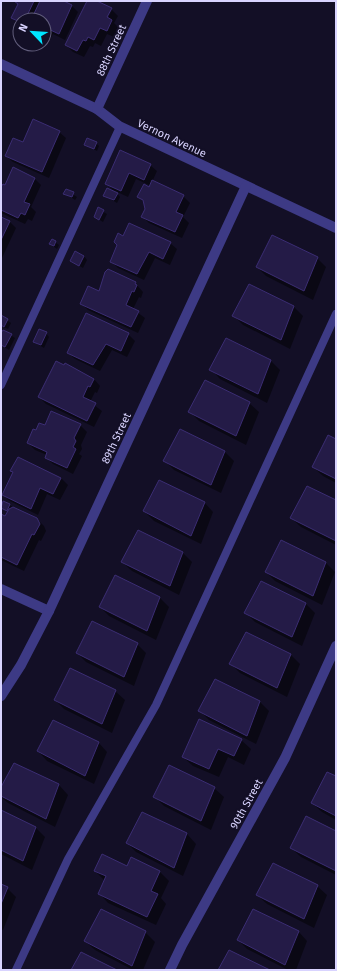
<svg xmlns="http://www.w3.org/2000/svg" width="337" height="971" viewBox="0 0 337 971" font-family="'Fira Sans',sans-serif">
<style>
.shadow{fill:#0007;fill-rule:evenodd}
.building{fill:#241b47;stroke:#3b2d73}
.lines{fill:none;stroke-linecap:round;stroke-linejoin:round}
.service{stroke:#3d3a85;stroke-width:8}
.minor{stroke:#3d3a85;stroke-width:10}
.labels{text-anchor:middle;stroke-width:4;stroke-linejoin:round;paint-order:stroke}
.street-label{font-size:11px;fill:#d9d4ff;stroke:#130f26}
</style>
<rect width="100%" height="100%" fill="#130f26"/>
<g class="shadow">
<polygon points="15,1 61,1 71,5 78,12 65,40 53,34 50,39 44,36 44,20 20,20 20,25 12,18 18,5"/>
<path d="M 88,1 L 95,1 L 111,9 L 118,16 L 114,23 L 118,27 L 114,37 L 107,34 L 101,46 L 95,43 L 93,47 L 90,46 L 84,57 L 73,52 L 66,45 ZM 110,10 L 112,10 L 106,22 L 104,21 Z"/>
<polygon points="59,132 66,138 49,178 13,162 6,156 24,144"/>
<polygon points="96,143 99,146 97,151 85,144"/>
<polygon points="121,151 150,165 157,171 152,182 183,196 190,203 183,217 189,223 182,238 149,223 143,217 146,209 145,203 139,197 151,186 136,179 128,197 115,191 120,197 117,203 104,195 115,192 106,183"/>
<polygon points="34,178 41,185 31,207 36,212 32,221 28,219 25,224 1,213 1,188"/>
<polygon points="66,190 77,197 75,200 65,193"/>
<polygon points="98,209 107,214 103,222 95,217"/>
<polygon points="1,218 10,222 16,228 1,260"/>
<polygon points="123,237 170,243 177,249 170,265 155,258 144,280 118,268 111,261"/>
<polygon points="52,240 59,245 57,249 50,244"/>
<polygon points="84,256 87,260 83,268 71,261"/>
<polygon points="317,258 326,267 313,300 266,276 257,267"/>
<polygon points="135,283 143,292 141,298 139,297 133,309 145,318 138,333 88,310 81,303 99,292"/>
<polygon points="294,307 303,316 290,349 243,325 234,316"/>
<polygon points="1,316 11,323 8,329 1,326"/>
<polygon points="4,331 15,338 9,350 1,345 1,338"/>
<polygon points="46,333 49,337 44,348 34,342"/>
<polygon points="128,334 135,341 127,357 112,350 100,371 75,359 68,353"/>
<polygon points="270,360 280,370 267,403 220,379 211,369"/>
<polygon points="65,365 94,379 100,386 97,393 95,392 90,402 102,411 94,427 46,404 39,397"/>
<polygon points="249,403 259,412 246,445 199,421 190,412"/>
<polygon points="80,425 87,432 81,445 82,449 79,454 82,456 73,474 53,464 46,457 47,455 35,450 28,443 36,431 45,427"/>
<polygon points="336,440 336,483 323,476 313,467"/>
<polygon points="224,451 234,461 221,493 174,470 164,460"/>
<polygon points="18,458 61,478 68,485 60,500 47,494 38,515 10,501 3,495 14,473 12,471"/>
<polygon points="3,502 37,519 44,526 46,531 41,541 39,540 24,571 1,560 1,515 6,518 9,513 1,507"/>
<polygon points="204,502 213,512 201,544 154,521 144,511"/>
<polygon points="336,502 336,545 301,527 291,518"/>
<polygon points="183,553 192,562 179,595 132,571 122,562"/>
<polygon points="326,563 335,572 322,605 275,581 266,572"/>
<polygon points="160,598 169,607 156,640 109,616 100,607"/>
<polygon points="306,604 315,613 302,646 255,622 246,613"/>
<polygon points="137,644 146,653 134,686 86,662 77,653"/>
<polygon points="290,654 300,664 287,697 240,673 230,663"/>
<polygon points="215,681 260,702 269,711 256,744 209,720 200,711"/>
<polygon points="115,691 125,700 112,733 64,709 55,700"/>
<polygon points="241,740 251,749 244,765 228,757 219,777 193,766 183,757"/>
<polygon points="98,742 107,752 94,784 47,761 38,751"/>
<polygon points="14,764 59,785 68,795 55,827 8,803 1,797 1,790"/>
<polygon points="336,777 336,820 322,812 312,803"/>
<polygon points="214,788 224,797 211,830 164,806 154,796"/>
<polygon points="1,811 36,828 45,837 32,870 1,854"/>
<polygon points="143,813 187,834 196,844 183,876 136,852 127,843"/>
<polygon points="336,832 336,875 301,857 291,848"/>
<polygon points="132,859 160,872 169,881 161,898 166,904 156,925 108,903 99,893 104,880 95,871 128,867"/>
<polygon points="1,885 7,888 16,897 3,930 1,929"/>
<polygon points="317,886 327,895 314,928 267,904 257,895"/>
<polygon points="298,931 307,941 296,970 288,970 247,949 238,940"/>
<polygon points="145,932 155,942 143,970 133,970 95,950 85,941"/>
</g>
<g class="building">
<polygon points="14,1 34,1 25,20 20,20 20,22 11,18 18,4"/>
<polygon points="40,1 64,1 72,5 59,34 46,28 44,32 44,20 31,20"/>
<polygon points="87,1 97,1 112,8 107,17 112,20 107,31 100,28 94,40 88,37 86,41 83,40 77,51 65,45"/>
<polygon points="33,119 60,131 42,172 5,156 13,138 23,142"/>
<polygon points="87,138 97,142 94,149 84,145"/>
<polygon points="120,150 151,164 144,180 129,173 121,191 105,184"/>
<polygon points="13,167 35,178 24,202 30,204 25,215 21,213 18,218 1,210 1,187 3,184 5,185"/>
<polygon points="152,180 184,195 176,212 183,215 175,232 141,217 145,209 143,200 137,197 144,184 149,187"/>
<polygon points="107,188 118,193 114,200 103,196"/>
<polygon points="66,189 74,192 72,197 63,194"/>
<polygon points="98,207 104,210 99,220 94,217"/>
<polygon points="1,217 10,221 1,240"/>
<polygon points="129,223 171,242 163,259 149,252 137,274 110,262 117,245 114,242 118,233 123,236"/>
<polygon points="272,235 318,257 304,291 256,267"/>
<polygon points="52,239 56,241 54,246 49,244"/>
<polygon points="75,251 84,256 79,266 70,261"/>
<polygon points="108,269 136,282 135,284 137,285 134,292 132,291 126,305 139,311 131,327 80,304 88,286 99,291 105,272"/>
<polygon points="249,284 294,306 281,340 232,316"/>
<polygon points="86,313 129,333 121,351 106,344 93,365 67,353"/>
<polygon points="1,315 8,319 4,327 1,325"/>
<polygon points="39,329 47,332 41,345 33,342"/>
<polygon points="3,330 12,334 5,347 1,345 1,333"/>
<polygon points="226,338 271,360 258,394 209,370"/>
<polygon points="56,361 64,365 65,363 94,379 90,387 88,386 83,397 96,403 87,421 38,397"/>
<polygon points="205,380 250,402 236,436 188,412"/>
<polygon points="51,411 81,424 74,438 76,441 73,447 76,449 67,468 45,458 47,452 27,443 33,429 36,430 39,423 45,425"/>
<polygon points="180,429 225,451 211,485 163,461"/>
<polygon points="328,435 336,439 336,479 312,467"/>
<polygon points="18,457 61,478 53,494 40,488 31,509 2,495 13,472 10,471"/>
<polygon points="159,480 205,502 191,536 143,511"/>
<polygon points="307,486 336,500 336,541 290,518"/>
<polygon points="3,501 10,504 7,511 1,508"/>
<polygon points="13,507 37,518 40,524 34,535 32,534 17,565 1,557 1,514 5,516 9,509"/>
<polygon points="138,530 183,552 170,586 121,562"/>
<polygon points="281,540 326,562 313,596 265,572"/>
<polygon points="115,575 160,597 147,631 99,607"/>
<polygon points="261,581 306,603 292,637 244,613"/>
<polygon points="92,621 138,643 124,677 76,653"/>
<polygon points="246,632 291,654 277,688 229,664"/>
<polygon points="70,668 116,690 102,724 54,700"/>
<polygon points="215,679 260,701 247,736 198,711"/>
<polygon points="199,719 242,739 234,756 218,749 209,769 182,757"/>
<polygon points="53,720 99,742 85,776 37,751"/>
<polygon points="14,763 59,784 46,819 1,796 1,787"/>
<polygon points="169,765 215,787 201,821 153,797"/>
<polygon points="327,772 336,776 336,816 311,803"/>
<polygon points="1,810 36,827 23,861 1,850"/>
<polygon points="142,812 187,833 174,868 126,843"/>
<polygon points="306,816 336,831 336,871 290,848"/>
<polygon points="102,854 127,866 131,857 160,871 151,891 158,894 147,917 98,894 106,876 94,871"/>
<polygon points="273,863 318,885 304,919 256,895"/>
<polygon points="1,884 8,887 1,904"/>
<polygon points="101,909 146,931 132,966 84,941"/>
<polygon points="253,909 299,931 285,965 237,940"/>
<polygon points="229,950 270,970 218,970"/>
<polygon points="81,952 117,970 71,970"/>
</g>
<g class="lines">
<g class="service">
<polyline points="1,385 120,127"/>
<polyline points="16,970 68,859 156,705 336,314"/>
</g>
<g class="minor">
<polyline points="1,64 97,109 119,126 336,228"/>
<polyline points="97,109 147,1"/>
<polyline points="1,589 49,611"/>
<polyline points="1,696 21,665 49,611 246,186"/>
<polyline points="170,970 182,945 285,758 336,646"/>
</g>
</g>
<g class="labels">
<g class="street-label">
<text transform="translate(111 50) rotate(-65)" y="4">88th Street</text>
<text transform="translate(172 138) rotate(25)" y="4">Vernon Avenue</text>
<text transform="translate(116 438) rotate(-65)" y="4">89th Street</text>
<text transform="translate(246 804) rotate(-61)" y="4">90th Street</text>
</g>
</g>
<rect width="337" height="971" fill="none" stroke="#d9d4ff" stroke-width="4"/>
<g transform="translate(32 32) rotate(295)"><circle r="19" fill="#130f26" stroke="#625e7d"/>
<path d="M0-3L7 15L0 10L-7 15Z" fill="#00e5ff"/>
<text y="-6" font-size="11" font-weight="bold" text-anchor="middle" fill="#d9d4ff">N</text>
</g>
</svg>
